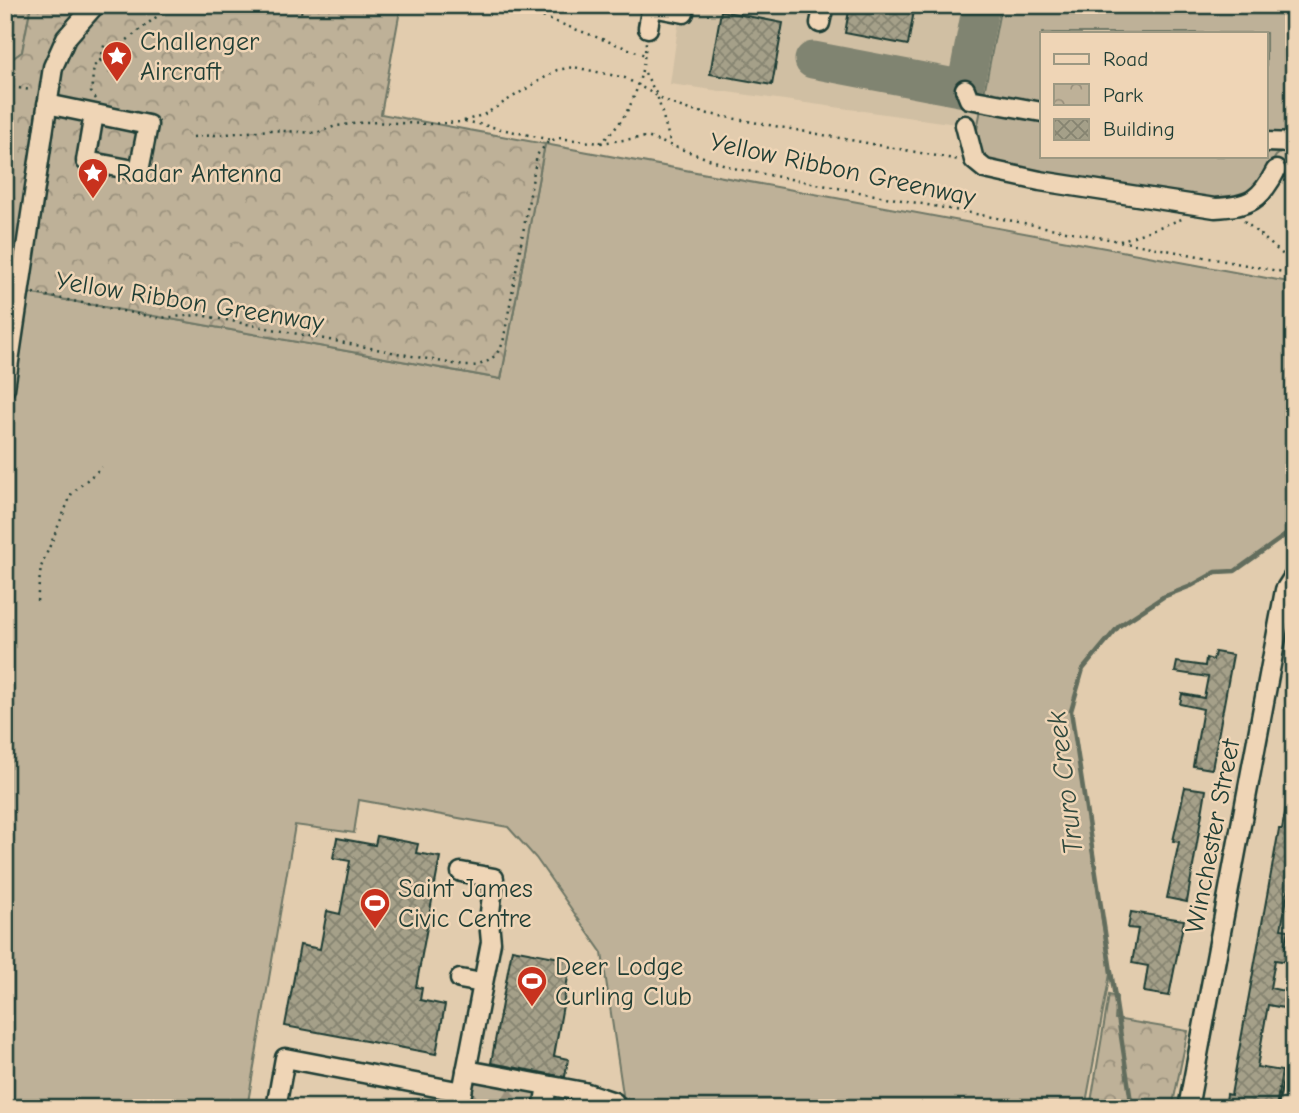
<svg xmlns="http://www.w3.org/2000/svg" width="1299" height="1113" viewBox="0 0 1299 1113" font-family="'Comic Neue',sans-serif">
<style>
.built{fill:#d0bfa3}
.grass{fill:#beb198;stroke:#6e7766;stroke-width:2;fill-rule:evenodd}
.forest{fill:url(#forest-firs);stroke:#6e7766;stroke-width:2}
.park{fill:url(#park-crowns);stroke:#6e7766;stroke-width:2}
.lines{fill:none;stroke-linecap:round;stroke-linejoin:round}
.stream{stroke:#626d5d;stroke-width:4.5}
.taxiway{stroke:#808471;stroke-width:37}
.building{fill:url(#building-cross-hatch);stroke:#1f3d34;stroke-width:2}
.minor-casing{stroke:#1f3d34;stroke-width:23}
.path{stroke:#1f3d34;stroke-width:2.5;stroke-dasharray:2 5;stroke-linecap:butt}
.minor{stroke:#efd5b6;stroke-width:18}
.labels{text-anchor:middle;stroke-width:5;stroke-linejoin:round;paint-order:stroke}
.poi-label{font-size:26px;fill:#1f3d34;stroke:#efd5b6;text-anchor:start}
.street-label{font-size:26px;fill:#1f3d34;stroke:#efd5b6}
.water-label{font-size:28px;font-style:italic;fill:#30493e;stroke:#efd5b6}
</style>
<defs>
<pattern id="forest-firs" width="22" height="20" patternUnits="userSpaceOnUse" patternTransform="scale(1.75)"><rect width="22" height="20" fill="#beb198"/><path d="M5 1l3.5 6h-7zM16 11l3.5 6h-7z" fill="#9a917d"/></pattern>
<pattern id="park-crowns" width="20" height="18" patternUnits="userSpaceOnUse" patternTransform="scale(1.75)"><rect width="20" height="18" fill="#beb198"/><path d="M2 6a3 3 0 1 1 6 0M12 15a3 3 0 1 1 6 0" fill="none" stroke="#9a917d"/></pattern>
<pattern id="building-cross-hatch" width="8" height="8" patternUnits="userSpaceOnUse" patternTransform="scale(1.75)"><rect width="8" height="8" fill="#a5a089"/><path d="M0 0l8 8M0 8l8-8" fill="none" stroke="#868471"/></pattern>
</defs>
<rect width="100%" height="100%" fill="#e2ccae"/>
<filter id="ink" filterUnits="userSpaceOnUse"><feTurbulence type="fractalNoise" baseFrequency=".0143" numOctaves="2"/><feDisplacementMap in="SourceGraphic" scale="14" xChannelSelector="R" yChannelSelector="G"/><feConvolveMatrix kernelMatrix="1 2 1 2 8 2 1 2 1" color-interpolation-filters="sRGB"/></filter>
<g filter="url(#ink)">
<polygon class="built" points="681,5 1294,5 1294,172 1178,156 1266,156 1266,33 1042,33 1042,136 670,84"/>
<g class="grass">
<polygon points="5,5 31,5 22,52 5,64"/>
<path d="M 1001,5 L 1294,5 L 1294,143 L 1276,156 L 1249,198 L 1227,206 L 999,167 C 981,160 977,153 976,135 ZM 1042,33 L 1266,33 L 1266,156 L 1042,156 Z"/>
<polygon points="545,144 1294,283 1294,516 1291,530 1235,571 1216,572 1191,586 1163,596 1119,626 1083,669 1071,711 1110,974 1085,1108 616,1108 614,1102 624,1101 602,953 536,858 508,827 359,800 354,833 295,825 247,1108 5,1108 5,388 22,292 501,379"/>
</g>
<polygon class="forest" points="479,1079 538,1090 539,1108 466,1108 470,1088"/>
<g class="park">
<polygon points="31,5 401,5 381,114 545,144 501,379 22,292 5,387 5,64 22,52"/>
<polygon points="1109,995 1117,997 1115,1019 1188,1031 1172,1108 1090,1108"/>
</g>
<g class="lines">
<polyline class="stream" points="1132,1108 1071,711 1083,669 1119,626 1163,597 1191,586 1216,572 1235,571 1294,529"/>
<polyline class="taxiway" points="813,60 965,89 981,5"/>
</g>
<g class="building">
<polygon points="850,5 915,5 908,45 845,33"/>
<polygon points="721,11 783,23 772,85 710,74"/>
<polygon points="1215,652 1233,655 1212,769 1193,766 1203,709 1180,704 1182,694 1204,698 1208,677 1175,672 1177,662 1205,666 1206,658 1213,660"/>
<polygon points="1185,787 1206,790 1187,902 1167,898 1179,842 1173,841"/>
<polygon points="1288,797 1294,797 1294,862 1281,929 1289,930 1285,946 1294,947 1294,963 1275,960 1270,988 1294,993 1294,1010 1268,1005 1257,1067 1282,1071 1276,1108 1225,1108 1227,1094 1231,1095 1279,829 1282,829"/>
<polygon points="377,836 418,844 416,853 440,857 416,987 422,988 420,1000 445,1005 436,1054 285,1026 300,945 320,949 327,911 340,914 350,861 333,858 337,838 375,845"/>
<polygon points="1131,912 1184,920 1169,996 1144,992 1148,966 1132,963 1138,929 1128,928"/>
<polygon points="512,949 571,960 554,1056 568,1059 565,1077 491,1063"/>
</g>
<g class="lines">
<g class="minor-casing">
<g id="minor">
<polyline points="652,7 684,13"/>
<polyline points="820,23 824,5"/>
<polyline points="648,28 652,5"/>
<polyline points="965,89 969,99 1042,112"/>
<polyline points="47,104 148,125 139,171 86,161 94,114"/>
<path d="M 965,125 L 974,160 L 985,169 L 1040,181 L 1215,208 C 1250,206 1260,201 1276,170"/>
<polyline points="1266,142 1294,143"/>
<polyline points="5,388 53,67 66,38 95,5"/>
<polyline points="460,979 482,983"/>
<polyline points="466,1070 584,1092 614,1102 616,1108"/>
<polyline points="276,1108 285,1058 462,1092"/>
<polyline points="459,1108 491,942 489,921 494,878 461,872"/>
<polyline points="543,1108 547,1086"/>
<polyline points="1188,1108 1285,590 1294,576"/>
<polyline points="1288,1108 1294,1079"/>
</g>
</g>
<g class="path">
<polyline points="510,5 645,55"/>
<polyline points="296,6 303,14"/>
<polyline points="100,61 105,42"/>
<polyline points="645,73 657,95 671,145"/>
<polyline points="12,87 31,90"/>
<polyline points="96,99 91,92 94,66 169,7"/>
<polyline points="465,121 551,140"/>
<polyline points="193,137 270,130 316,133 336,126 367,122 430,124 461,122 485,114 557,70 574,67 625,78 672,104 693,111 959,160"/>
<path d="M 600,143 C 631,119 643,80 646,42"/>
<polyline points="1286,185 1294,184"/>
<polyline points="5,187 15,193"/>
<polyline points="5,212 12,213"/>
<polyline points="1244,221 1294,264"/>
<polyline points="1120,241 1182,219"/>
<path d="M 33,293 L 157,318 L 200,315 L 464,366 C 483,367 495,360 503,343 L 537,155 L 548,142 L 558,138 L 600,143 L 647,137 L 737,169 L 1294,274"/>
<polyline points="37,601 41,567 72,493 102,467"/>
</g>
<use href="#minor" class="minor"/>
</g>
</g>
<defs>
<g id="sight-pin" transform="scale(1.575)"><path d="M0 17L-7.5 6A9.5 9.5 0 1 1 7.5 6Z" fill="#c8321e" stroke="#efd5b6"/><path d="M0-6L1.8-2.2L6-1.7L2.9 1.2L3.7 5.4L0 3.3L-3.7 5.4L-2.9 1.2L-6-1.7L-1.8-2.2Z" fill="#fff"/></g>
<g id="stadium-pin" transform="scale(1.575)"><path d="M0 17L-7.5 6A9.5 9.5 0 1 1 7.5 6Z" fill="#c8321e" stroke="#efd5b6"/><path d="M0-5a6.5 5 0 1 0 0 10a6.5 5 0 1 0 0-10ZM-3.5-1.8h7v3.6h-7Z" fill="#fff"/></g>
</defs>
<g fill-rule="evenodd">
<use href="#sight-pin" x="117" y="56"/>
<use href="#sight-pin" x="93" y="173"/>
<use href="#stadium-pin" x="375" y="903"/>
<use href="#stadium-pin" x="532" y="981"/>
</g>
<g class="labels">
<g class="poi-label">
<text x="140" y="50">Challenger<tspan x="140" dy="30">Aircraft</tspan></text>
<text x="116" y="182">Radar Antenna</text>
<text x="398" y="897">Saint James<tspan x="398" dy="30">Civic Centre</tspan></text>
<text x="555" y="975">Deer Lodge<tspan x="555" dy="30">Curling Club</tspan></text>
</g>
<g class="street-label">
<text transform="translate(843 169) rotate(12)" y="9">Yellow Ribbon Greenway</text>
<text transform="translate(190 301) rotate(9)" y="9">Yellow Ribbon Greenway</text>
<text transform="translate(1212 836) rotate(-79)" y="9">Winchester Street</text>
</g>
<g class="water-label">
<text transform="translate(1064 783) rotate(-97)" y="10">Truro Creek</text>
</g>
</g>
<rect width="1299" height="1113" fill="none" stroke="#efd5b6" stroke-width="28"/>
<rect x="14" y="14" width="1271" height="1085" fill="none" stroke="#1f3d34" stroke-width="2.5" filter="url(#ink)"/>
<rect x="1040" y="32" width="228" height="126" fill="#efd5b6" stroke="#9c9882" stroke-width="2"/>
<rect x="1054" y="54" width="35" height="10" fill="#efd5b6" stroke="#9c9882" stroke-width="2"/>
<text x="1103" y="66" font-size="21" fill="#1f3d34">Road</text>
<rect x="1054" y="84" width="35" height="21" fill="url(#park-crowns)" stroke="#9c9882" stroke-width="2"/>
<text x="1103" y="102" font-size="21" fill="#1f3d34">Park</text>
<rect x="1054" y="119" width="35" height="21" fill="url(#building-cross-hatch)" stroke="#9c9882" stroke-width="2"/>
<text x="1103" y="136" font-size="21" fill="#1f3d34">Building</text>
</svg>
